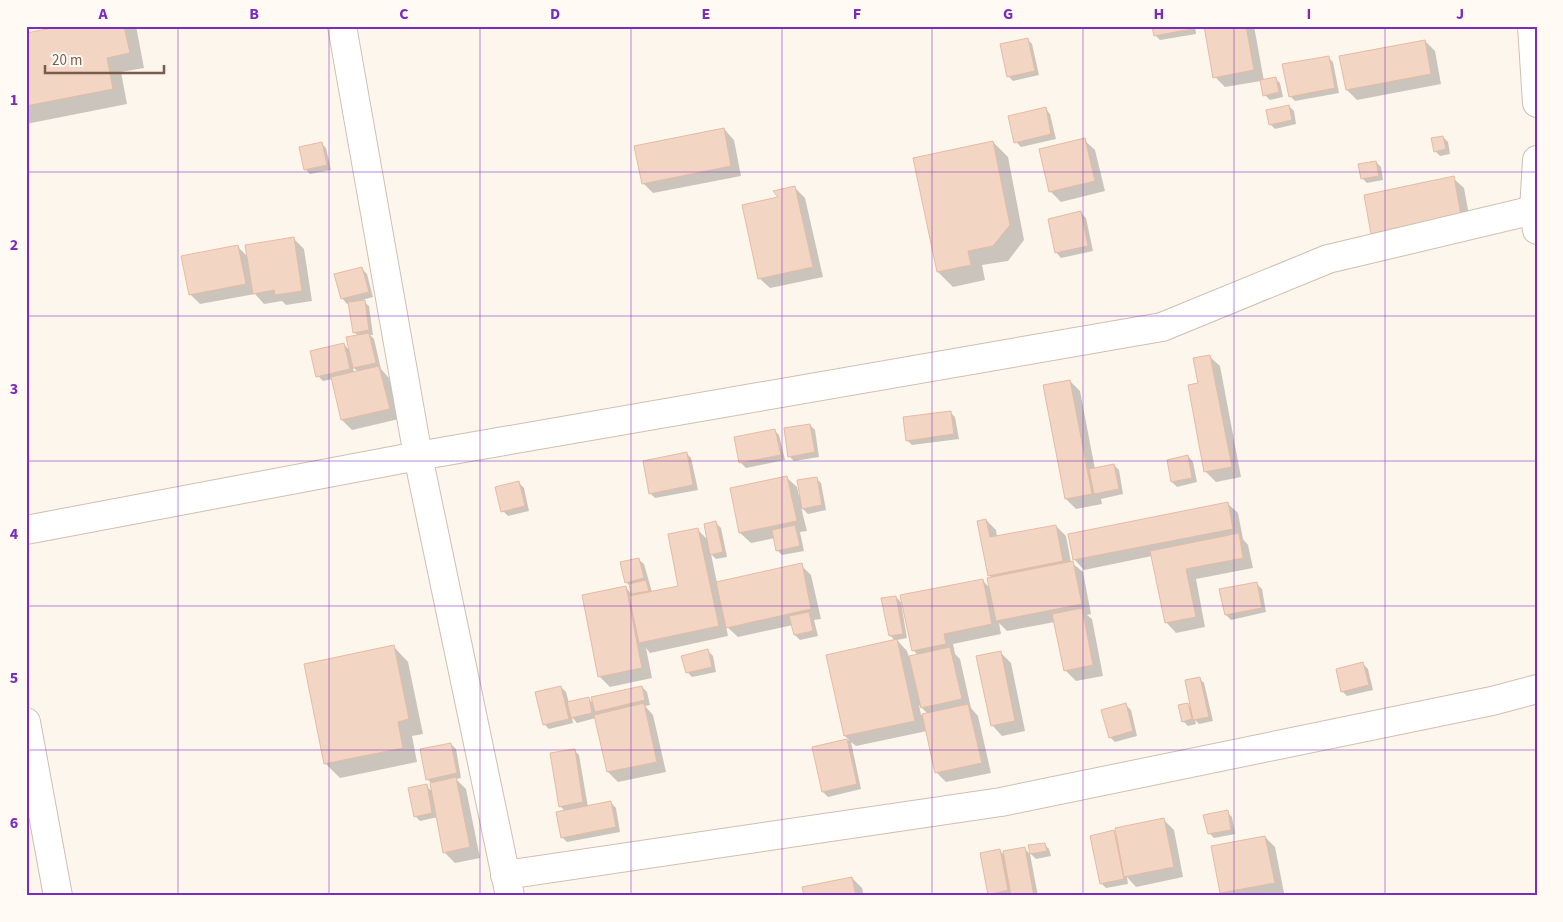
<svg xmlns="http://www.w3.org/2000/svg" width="1563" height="922" viewBox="0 0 1563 922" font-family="'Source Sans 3',sans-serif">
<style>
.shadow{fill:#0003;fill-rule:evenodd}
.building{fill:#f3d5c3;stroke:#e6bba3}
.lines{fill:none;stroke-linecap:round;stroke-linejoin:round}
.minor-casing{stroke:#d1beb0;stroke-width:30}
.minor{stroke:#fff;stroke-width:28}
.grid{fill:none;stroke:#7b2cbf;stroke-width:1;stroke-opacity:0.55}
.neatline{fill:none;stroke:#7b2cbf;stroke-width:2}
.grid-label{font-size:16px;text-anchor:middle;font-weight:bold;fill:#7b2cbf}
</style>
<rect width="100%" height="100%" fill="#fdf6ec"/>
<g class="shadow">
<polygon points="69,26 136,26 144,68 121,72 127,104 26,124 26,35"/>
<polygon points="1153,26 1195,26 1196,34 1160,40 1155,35"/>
<polygon points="1205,26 1254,26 1264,81 1275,78 1280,83 1283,97 1270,100 1265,95 1261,81 1225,87 1215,77"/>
<polygon points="1027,39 1032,44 1039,75 1013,81 1008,76"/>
<polygon points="1425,41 1435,51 1441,84 1357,100 1347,90"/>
<polygon points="1328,57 1333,62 1339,93 1295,101 1290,96"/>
<polygon points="1289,106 1294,111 1296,124 1275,129 1270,124"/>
<polygon points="1045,108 1050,114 1056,139 1021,147 1016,142"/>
<polygon points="724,129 734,140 741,176 653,193 643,183"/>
<polygon points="1443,137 1448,142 1450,154 1440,156 1435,151"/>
<polygon points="1084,140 1095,150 1105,191 1061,202 1050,191"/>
<polygon points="993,142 1008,157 1024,240 1008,261 982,265 985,280 953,287 938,272"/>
<polygon points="321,143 326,148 331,170 310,174 305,169"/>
<polygon points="1376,162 1381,167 1383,180 1367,183 1362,178"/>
<polygon points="1453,178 1464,188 1471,226 1383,244 1372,234"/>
<polygon points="795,188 805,198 823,277 770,288 759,278 780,198"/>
<polygon points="1081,213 1086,218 1093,251 1061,258 1056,252"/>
<polygon points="294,239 304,249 312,301 286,305 282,301 264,304 255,294 200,304 190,294 238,247 248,257"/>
<path d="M 362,269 L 367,274 L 373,297 L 362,300 L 369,306 L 373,335 L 370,335 L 374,339 L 381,369 L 389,378 L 399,419 L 352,430 L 342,420 L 333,379 L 323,381 L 318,376 L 344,344 L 350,351 L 358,336 L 354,332 L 349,303 L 347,304 L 342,298 ZM 353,367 L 358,372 L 354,373 Z"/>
<polygon points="1209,356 1220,366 1241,477 1216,482 1206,472 1189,386 1199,384"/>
<polygon points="1070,381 1080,391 1095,469 1114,465 1119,470 1123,494 1101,499 1102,504 1076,509 1066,499 1044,386"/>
<polygon points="950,412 955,417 959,439 912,445 907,440"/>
<polygon points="810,425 815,430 819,457 794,461 789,456"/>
<polygon points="774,430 779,435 785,460 746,468 741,463 735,438"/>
<polygon points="686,453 691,458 698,490 655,498 650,493"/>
<polygon points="1188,456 1193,462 1197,482 1177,487 1172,482"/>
<polygon points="786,477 797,487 799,496 816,478 821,483 826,510 808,514 801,507 807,531 800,532 804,551 782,555 777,550 775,538 751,543 740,533"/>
<polygon points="519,483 524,488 529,511 508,516 503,511"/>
<polygon points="1227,503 1238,513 1243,539 1248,545 1253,568 1196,579 1205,627 1176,633 1166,622 1152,556 1084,570 1074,559"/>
<path d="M 986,520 L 996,530 L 997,537 L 1056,526 L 1066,536 L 1071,562 L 1083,572 L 1091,614 L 1087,615 L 1092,619 L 1103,676 L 1076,681 L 1065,670 L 1055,622 L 1007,631 L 999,623 L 1001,634 L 953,644 L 955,654 L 960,659 L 971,708 L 978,716 L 991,773 L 946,782 L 936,772 L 927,731 L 856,746 L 851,742 L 861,789 L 828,797 L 823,792 L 813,748 L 849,740 L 845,736 L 828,656 L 895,641 L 890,635 L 896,597 L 901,602 L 907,638 L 897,640 L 907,651 L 909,657 L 918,655 L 913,650 L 982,580 L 990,588 L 992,578 L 989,575 ZM 919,705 L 928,714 L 921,715 Z"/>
<polygon points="716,523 721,528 727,557 716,559 711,554 717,583 801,565 811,575 821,619 814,620 818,636 800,640 795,635 793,625 738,637 726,626 728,636 650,653 646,648 652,678 610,687 599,676 625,587 633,595 631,587 626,582 638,559 644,564 652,592 680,587 697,529 708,540"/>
<polygon points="1257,584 1262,589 1266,612 1231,620 1226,615"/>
<polygon points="394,647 408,662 423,734 412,736 417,762 340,778 325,763"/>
<polygon points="708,651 713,656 716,672 692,677 687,672"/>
<polygon points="1000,652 1011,663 1025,731 1002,736 992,725"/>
<polygon points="1363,664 1368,669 1373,690 1347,696 1342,691"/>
<polygon points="1199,678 1204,683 1213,721 1199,724 1195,720 1196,724 1188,726 1183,721 1187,704 1192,709"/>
<polygon points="561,687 566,692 569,703 588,698 594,704 642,687 647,692 650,705 645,706 653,715 666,772 618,782 608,772 596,718 577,723 572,717 573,723 549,729 544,724"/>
<polygon points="1126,705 1131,710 1137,736 1115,742 1110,737"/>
<polygon points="451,744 456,749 461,778 456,779 466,789 480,858 455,863 445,853 438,817 420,821 415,816 426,786 433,792 431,783 427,779"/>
<polygon points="574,750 579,755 588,807 611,803 616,808 620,832 567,842 562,837 565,811 560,806"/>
<polygon points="1227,812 1232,817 1235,834 1214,838 1209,833"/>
<polygon points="1164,820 1174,830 1183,877 1136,887 1127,877 1128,884 1106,888 1101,883 1113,832 1117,836"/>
<polygon points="1265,837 1275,847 1284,893 1268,896 1225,896 1221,892"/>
<polygon points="1044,844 1049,849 1051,856 1036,859 1031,854"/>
<polygon points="1025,849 1030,854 1038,896 991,896 989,894 1000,851 1005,856"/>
<polygon points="852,878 862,888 864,896 805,896"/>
</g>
<g class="building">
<polygon points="63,26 124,26 130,53 107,58 113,89 26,106 26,33"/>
<polygon points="1152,26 1191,26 1192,29 1154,36"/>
<polygon points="1204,26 1246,26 1254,70 1213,78"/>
<polygon points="1028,38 1035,71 1007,77 1000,44"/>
<polygon points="1425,40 1431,74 1346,90 1339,56"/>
<polygon points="1329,56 1335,88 1289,97 1282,64"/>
<polygon points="1276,77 1279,92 1263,96 1260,80"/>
<polygon points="1289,105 1292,120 1269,125 1266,110"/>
<polygon points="1046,107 1051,134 1014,143 1008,116"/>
<polygon points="724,128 731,166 642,184 634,146"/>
<polygon points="1443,136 1446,149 1434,152 1431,138"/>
<polygon points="1085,138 1095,181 1049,192 1039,149"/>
<polygon points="993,141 1010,225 993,246 968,251 971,265 937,272 913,158"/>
<polygon points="322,142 327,165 304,170 299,147"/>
<polygon points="1376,161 1379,176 1361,179 1358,164"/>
<polygon points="1454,176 1461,216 1371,234 1364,195"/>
<polygon points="795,186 813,267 758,279 742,205 778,197 773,191"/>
<polygon points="1081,211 1088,246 1055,253 1048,219"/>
<polygon points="294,237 302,291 275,295 274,290 253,294 245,245"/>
<polygon points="238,245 246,284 189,295 181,256"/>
<polygon points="362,267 369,292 341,299 334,274"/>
<polygon points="365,300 369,330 353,333 348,302"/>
<polygon points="369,333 376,363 353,368 346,337"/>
<polygon points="344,343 350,369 316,377 310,351"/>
<polygon points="1210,355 1232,467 1204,472 1188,385 1198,383 1193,358"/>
<polygon points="379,366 390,409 341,420 331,377"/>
<polygon points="1070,380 1092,494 1065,499 1043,385"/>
<polygon points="951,411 954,434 906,441 903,417"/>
<polygon points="810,424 815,452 788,457 784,428"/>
<polygon points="775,429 781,455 739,463 734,437"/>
<polygon points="687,452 693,485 649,494 643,461"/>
<polygon points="1188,455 1192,478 1171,482 1167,460"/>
<polygon points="1114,464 1119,489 1094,494 1089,469"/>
<polygon points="787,476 797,521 739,533 730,488"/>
<polygon points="817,477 822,505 802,509 797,480"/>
<polygon points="519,481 525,506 501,512 495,487"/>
<polygon points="1228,502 1233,529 1073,560 1068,534"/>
<polygon points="986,519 990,537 1056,525 1063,561 988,576 977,521"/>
<polygon points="716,521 723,552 710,555 704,524"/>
<polygon points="795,525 800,546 776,551 772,530"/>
<polygon points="698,528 719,626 639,643 629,596 678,586 668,534"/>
<polygon points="1239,533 1243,558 1186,569 1196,617 1165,623 1150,551"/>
<polygon points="639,558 644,578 625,583 620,562"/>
<polygon points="1073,561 1082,604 996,621 987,578"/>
<polygon points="802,563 811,609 726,628 716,582"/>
<polygon points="983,579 992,624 944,634 946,644 912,651 900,595"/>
<polygon points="646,580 649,591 631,594 629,584"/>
<polygon points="1257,582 1262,608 1225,615 1219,589"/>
<polygon points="626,586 642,668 598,677 582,595"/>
<polygon points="896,596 903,634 889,636 881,598"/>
<polygon points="1082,608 1093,665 1064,671 1052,614"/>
<polygon points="809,612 813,631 794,635 789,616"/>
<polygon points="897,639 915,721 844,736 826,655"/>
<polygon points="394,645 409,719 398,722 403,748 324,764 304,664"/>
<polygon points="950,647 962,699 921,708 909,656"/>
<polygon points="708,649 712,667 686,673 681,656"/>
<polygon points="1001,651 1015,721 991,726 976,656"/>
<polygon points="1363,662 1369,685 1341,692 1336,669"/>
<polygon points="1200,677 1209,717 1193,720 1185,680"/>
<polygon points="561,686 569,719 543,725 535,692"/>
<polygon points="642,686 645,700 595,712 591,697"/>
<polygon points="589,697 592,713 571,718 567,702"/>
<polygon points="644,703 657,762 607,772 594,715"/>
<polygon points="1126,703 1133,731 1109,738 1101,710"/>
<polygon points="1188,703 1192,719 1182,722 1178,705"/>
<polygon points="968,704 982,763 935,773 922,714"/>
<polygon points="847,739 857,784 822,792 812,747"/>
<polygon points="451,743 457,773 426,780 420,749"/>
<polygon points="575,749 583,802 559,807 550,753"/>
<polygon points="456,777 470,847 443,853 430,783"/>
<polygon points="427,784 432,813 414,817 408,788"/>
<polygon points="611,801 616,827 561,838 556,812"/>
<polygon points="1228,810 1231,830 1208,834 1203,815"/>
<polygon points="1164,818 1174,867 1124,877 1115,828"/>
<polygon points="1114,830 1124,879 1100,884 1090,836"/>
<polygon points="1265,836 1275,883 1220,893 1211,846"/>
<polygon points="1045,843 1047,851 1030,854 1028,845"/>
<polygon points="1025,847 1034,896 1011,896 1003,851"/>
<polygon points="1000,849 1008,890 988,895 980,853"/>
<polygon points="852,877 856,896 804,896 802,887"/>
</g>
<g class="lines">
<g class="minor-casing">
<g id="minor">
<polyline points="342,26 418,456 510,896"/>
<polyline points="1532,26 1537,103"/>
<polyline points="1537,160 1534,210 1537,230"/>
<polyline points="26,530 418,456 1162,327 1328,259 1534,210"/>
<polyline points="26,722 58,896"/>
<polyline points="505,875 1001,802 1492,701 1537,689"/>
</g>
</g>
<use href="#minor" class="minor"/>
</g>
<path class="grid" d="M 178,26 L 178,896M 329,26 L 329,896M 480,26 L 480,896M 631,26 L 631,896M 782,26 L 782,896M 932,26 L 932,896M 1083,26 L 1083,896M 1234,26 L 1234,896M 1385,26 L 1385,896M 26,172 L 1537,172M 26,316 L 1537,316M 26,461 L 1537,461M 26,606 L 1537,606M 26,750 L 1537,750"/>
<rect width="1563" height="922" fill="none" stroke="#fffaf3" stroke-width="55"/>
<path d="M45 65v8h119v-8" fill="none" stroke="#7a5c4d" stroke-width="2.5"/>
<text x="52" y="65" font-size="15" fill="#7a5c4d" stroke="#fffaf3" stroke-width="4" paint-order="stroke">20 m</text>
<rect x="28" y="28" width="1508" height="866" class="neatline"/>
<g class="grid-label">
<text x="103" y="19">A</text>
<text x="254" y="19">B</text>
<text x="404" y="19">C</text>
<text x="555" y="19">D</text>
<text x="706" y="19">E</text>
<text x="857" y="19">F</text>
<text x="1008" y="19">G</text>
<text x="1159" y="19">H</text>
<text x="1309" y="19">I</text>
<text x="1460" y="19">J</text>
<text x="14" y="105">1</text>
<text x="14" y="250">2</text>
<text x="14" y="394">3</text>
<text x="14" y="539">4</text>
<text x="14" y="683">5</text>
<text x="14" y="828">6</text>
</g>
</svg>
